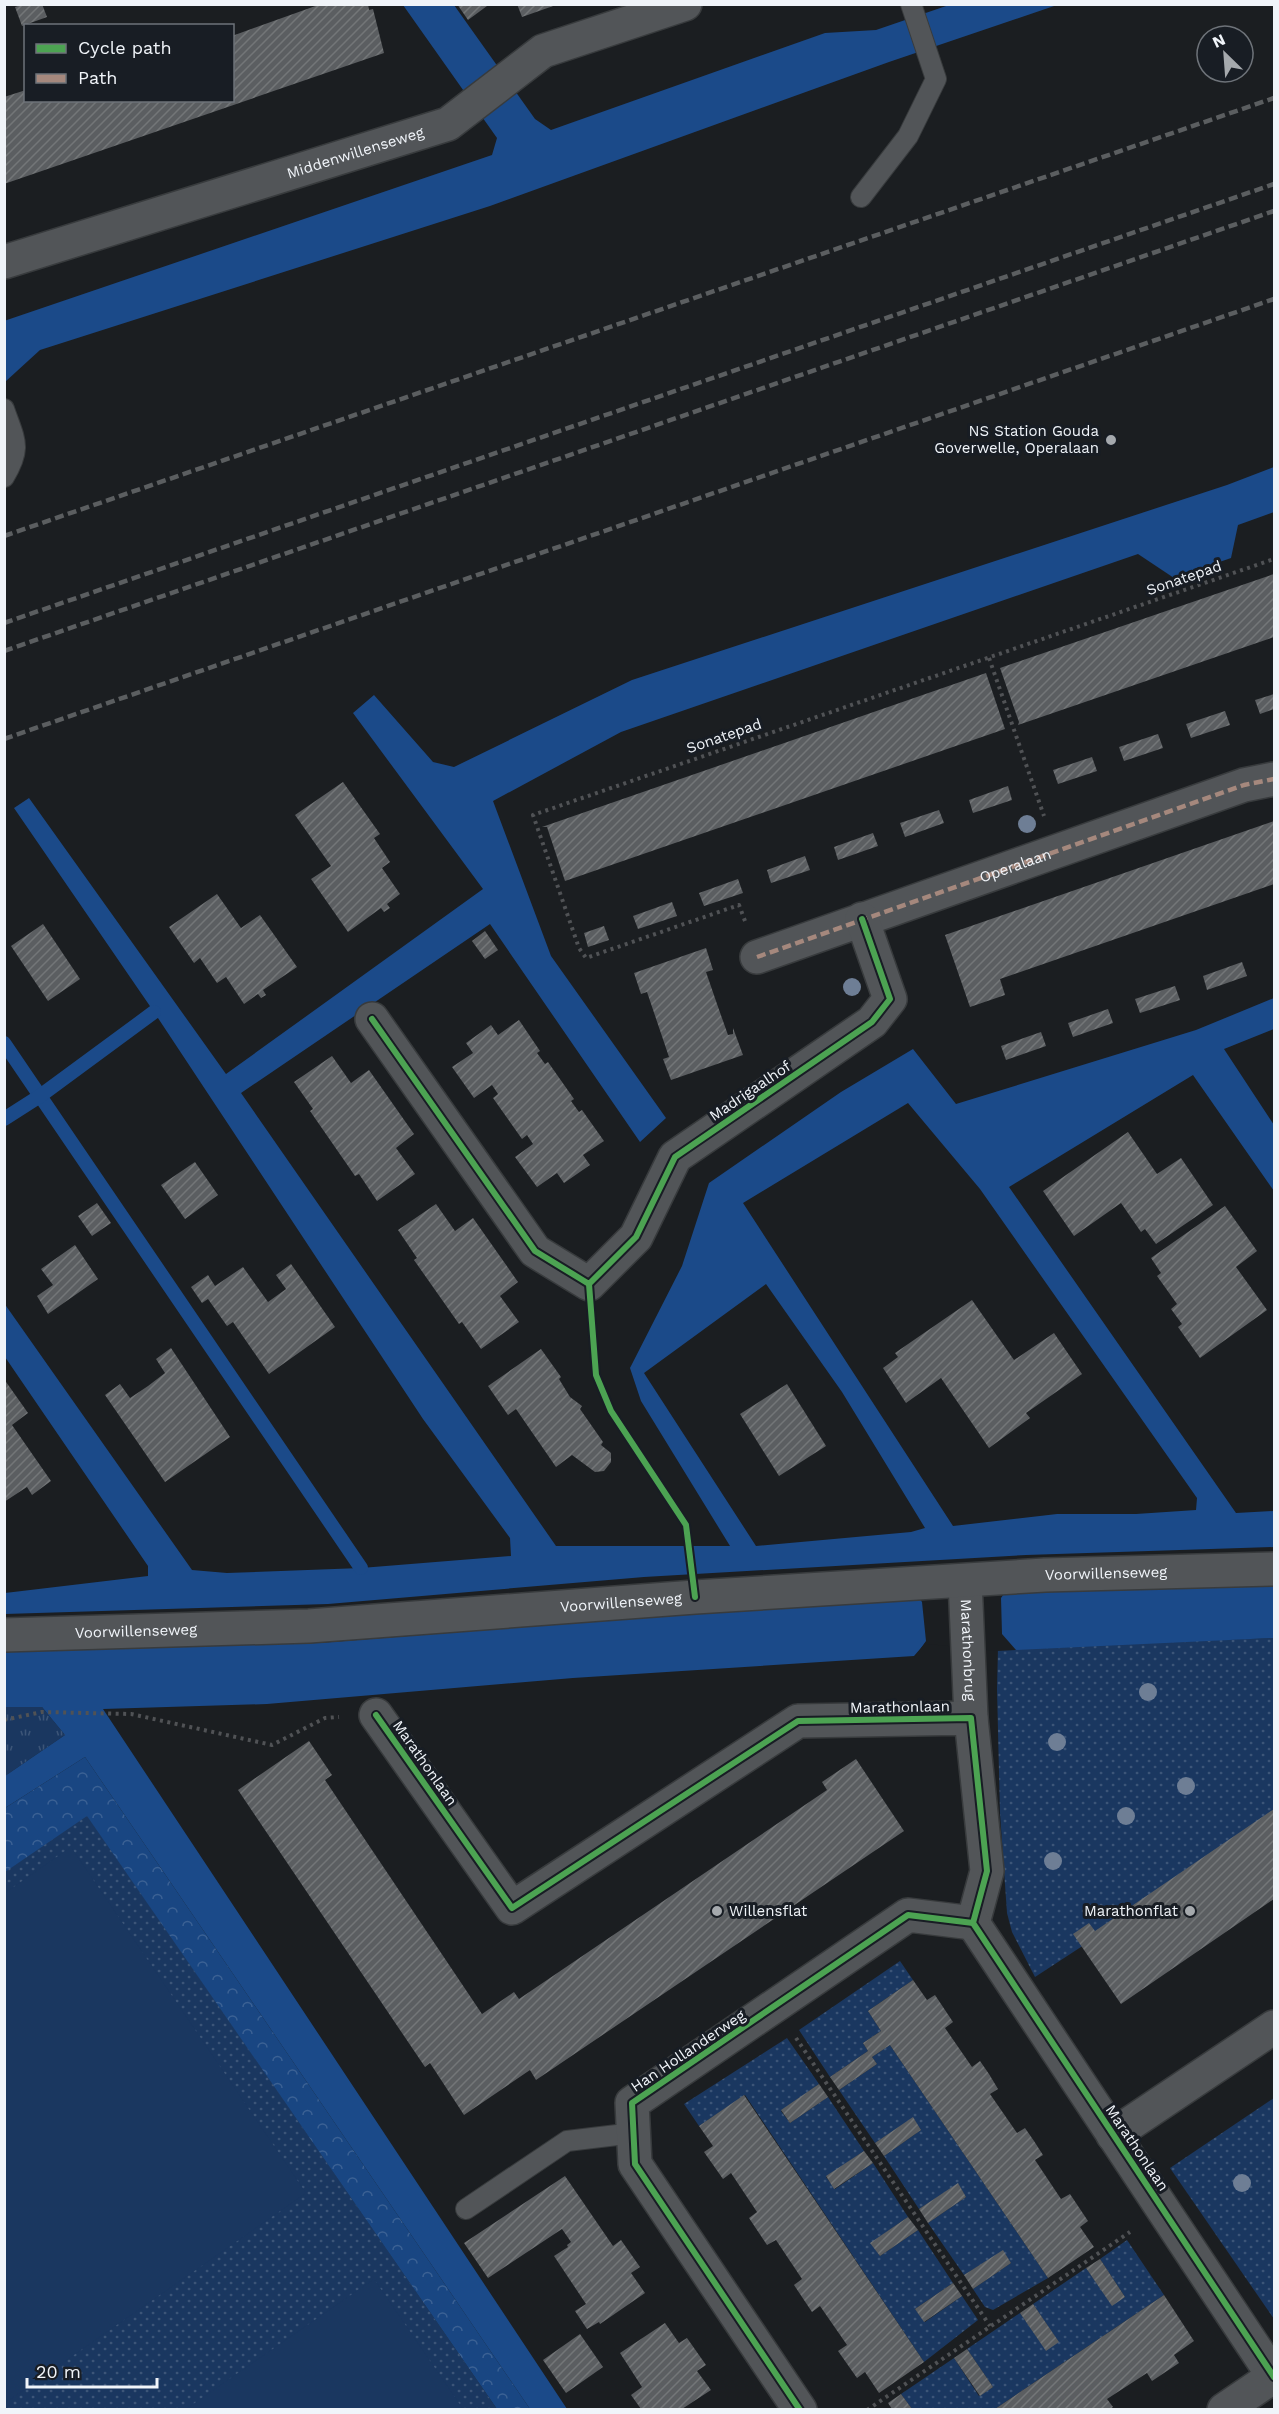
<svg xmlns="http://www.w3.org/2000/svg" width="1279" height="2414" viewBox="0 0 1279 2414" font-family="'Work Sans',sans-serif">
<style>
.grass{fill:url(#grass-dots)}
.forest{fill:url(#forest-crowns)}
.park{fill:url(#park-tufts)}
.pitch{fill:#1a3760}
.water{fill:#1b4a89;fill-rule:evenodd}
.pier{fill:#1b1e21}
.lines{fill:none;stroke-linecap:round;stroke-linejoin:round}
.stream{stroke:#1b4a89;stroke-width:14}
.building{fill:url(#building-hatch)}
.service-casing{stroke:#383b3d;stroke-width:22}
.minor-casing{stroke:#383b3d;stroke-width:36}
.path{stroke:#505255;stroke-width:4;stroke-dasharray:3 4.5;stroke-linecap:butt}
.service{stroke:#525558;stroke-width:20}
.minor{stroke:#525558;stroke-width:33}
.rail{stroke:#5b5e60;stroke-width:4.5;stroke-dasharray:9 4.5;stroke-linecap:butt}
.quiet{stroke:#a5887d;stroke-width:4.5;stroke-dasharray:9 4.5;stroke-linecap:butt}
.cycleway-casing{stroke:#181d24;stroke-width:10}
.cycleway{stroke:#4ca352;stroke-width:6}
.tree{fill:#6e7e95}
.poi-dot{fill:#a5a9ad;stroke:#181d24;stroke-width:2}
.labels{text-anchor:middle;stroke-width:6;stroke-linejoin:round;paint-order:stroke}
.street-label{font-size:15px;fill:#f0f4f9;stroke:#181d24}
.poi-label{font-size:15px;fill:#f0f4f9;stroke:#181d24;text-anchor:end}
</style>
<defs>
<pattern id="grass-dots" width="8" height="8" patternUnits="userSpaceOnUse" patternTransform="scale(1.5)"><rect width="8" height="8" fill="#1a3760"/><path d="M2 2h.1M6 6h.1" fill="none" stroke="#3c5578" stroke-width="1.8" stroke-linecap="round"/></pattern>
<pattern id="forest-crowns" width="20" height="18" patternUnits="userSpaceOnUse" patternTransform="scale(1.5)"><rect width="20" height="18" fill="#194682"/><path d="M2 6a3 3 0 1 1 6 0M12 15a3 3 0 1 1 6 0" fill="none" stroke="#3b6194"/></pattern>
<pattern id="park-tufts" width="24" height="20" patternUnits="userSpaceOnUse" patternTransform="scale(1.5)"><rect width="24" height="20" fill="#1a3760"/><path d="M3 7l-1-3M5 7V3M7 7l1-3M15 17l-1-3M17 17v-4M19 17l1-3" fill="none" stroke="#3c5578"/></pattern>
<pattern id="building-hatch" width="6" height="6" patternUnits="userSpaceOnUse" patternTransform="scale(1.5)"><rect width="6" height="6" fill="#5b5e61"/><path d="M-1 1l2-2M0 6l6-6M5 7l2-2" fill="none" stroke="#737678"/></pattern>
</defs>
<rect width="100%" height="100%" fill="#1b1e21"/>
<g class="grass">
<polygon points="1274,1638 1274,1821 1035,1977 1012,1932 1007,1913 1000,1813 997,1689 998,1648"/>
<polygon points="87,1815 497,2409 5,2409 4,1872"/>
<polygon points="900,1961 913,1980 868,2011 881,2031 863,2043 868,2051 830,2077 799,2030"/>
<polygon points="787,2038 819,2084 781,2111 790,2123 828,2097 864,2151 826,2177 835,2189 873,2163 908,2217 871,2243 880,2256 918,2230 953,2283 915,2309 925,2322 962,2296 978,2320 924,2362 745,2095 699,2126 684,2104"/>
<polygon points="890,2045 1048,2278 993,2310 985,2307 973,2289 1011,2263 1003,2251 964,2275 928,2223 966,2197 958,2184 919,2209 884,2156 921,2130 913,2118 875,2143 839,2090 877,2064 872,2057"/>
<polygon points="1274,2098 1274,2319 1170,2168"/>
<polygon points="1127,2240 1164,2295 995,2409 912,2409 901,2394 954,2358 979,2396 993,2387 967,2349 1020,2313 1046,2350 1058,2341 1033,2304 1086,2268 1112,2305 1125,2297 1100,2259"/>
</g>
<polygon class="forest" points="85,1757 530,2409 497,2409 87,1816 5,1872 5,1808"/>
<polygon class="park" points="5,1707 42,1707 65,1735 5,1776"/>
<g class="pitch">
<polygon points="71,1847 306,2193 5,2403 5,1893"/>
<polygon points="374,2279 463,2409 186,2409"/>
</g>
<g class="water">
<polygon points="403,5 454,5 535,119 551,130 825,33 876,30 949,5 1057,5 889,62 490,206 40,350 5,382 4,321 492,155 497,138"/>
<path d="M 1274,467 L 1274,512 L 1238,525 L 1231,558 L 1174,578 L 1138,554 L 621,732 L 493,801 L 551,956 L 666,1118 L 640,1142 L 490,924 L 241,1093 L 556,1546 L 730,1546 L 641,1401 L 630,1368 L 682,1266 L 709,1183 L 841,1092 L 913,1049 L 956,1104 L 1196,1030 L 1274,998 L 1274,1029 L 1224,1049 L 1274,1125 L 1274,1191 L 1193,1075 L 1009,1187 L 1236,1513 L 1274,1511 L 1274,1547 L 1026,1555 L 644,1577 L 328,1604 L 5,1614 L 5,1593 L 148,1576 L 148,1566 L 5,1357 L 4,1303 L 192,1570 L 227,1573 L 361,1568 L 511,1556 L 510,1538 L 423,1419 L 154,1012 L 14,808 L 29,798 L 226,1074 L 483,889 L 353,713 L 374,695 L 433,762 L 454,767 L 632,680 L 1227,485 ZM 908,1103 L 980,1189 L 1197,1498 L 1196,1510 L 1136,1514 L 1057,1514 L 953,1526 L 743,1203 ZM 766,1284 L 842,1392 L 925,1528 L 911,1532 L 756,1546 L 644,1373 Z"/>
<polygon points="1274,1580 1274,1638 1015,1650 927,1641 914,1656 573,1678 267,1704 103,1709 567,2409 530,2409 85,1757 5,1808 5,1776 65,1735 42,1707 5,1707 5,1647 319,1643 871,1600"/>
</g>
<polygon class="pier" points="1008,1588 1001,1598 1002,1634 1016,1650 997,1651 928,1644 914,1658 926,1641 922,1602 916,1594"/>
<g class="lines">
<g class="stream">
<polyline points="4,1043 361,1568"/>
<polyline points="4,1119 40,1096 154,1012"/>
</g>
</g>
<g class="building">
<polygon points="24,4 42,4 47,17 22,26 15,7"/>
<polygon points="321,4 368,4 369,10 373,9 384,53 4,184 4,97 26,90 26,100 232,100 232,36"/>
<polygon points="457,4 486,4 487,6 468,20"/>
<polygon points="517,4 556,4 556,5 522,17"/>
<polygon points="1274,574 1274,637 1018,725 1019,722 1000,668"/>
<polygon points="986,673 1005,729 565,881 547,827 542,827"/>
<polygon points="1274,694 1274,709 1260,714 1255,700"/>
<polygon points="1225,711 1230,725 1191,738 1186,724"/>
<polygon points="1158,734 1163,748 1124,761 1119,747"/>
<polygon points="1092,757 1097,771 1058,784 1053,770"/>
<polygon points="343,782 380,834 374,838 390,862 382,868 400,894 387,904 390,908 384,912 381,908 348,932 311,879 331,866 295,815"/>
<polygon points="1008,786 1012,800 973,813 969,800"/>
<polygon points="939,810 944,823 905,837 900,823"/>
<polygon points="1274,821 1274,884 1000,979 1005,995 970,1007 945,935"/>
<polygon points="873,833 878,846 838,860 834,847"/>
<polygon points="805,856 810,870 771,883 767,870"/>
<polygon points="738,879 743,893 704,906 699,893"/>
<polygon points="217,894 241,928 260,915 297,967 263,990 266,995 261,998 258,994 244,1004 226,977 217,983 200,958 194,963 169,927"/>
<polygon points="672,902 677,916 638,929 633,916"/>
<polygon points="43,924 80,979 48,1001 11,946"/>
<polygon points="604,926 609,940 588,947 584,933"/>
<polygon points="485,931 498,950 485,959 472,941"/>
<polygon points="706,948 713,970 706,972 717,1004 728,1035 733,1034 733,1028 743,1055 671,1080 663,1059 669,1057 647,992 641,994 634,973"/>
<polygon points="1242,962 1247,976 1207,990 1203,976"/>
<polygon points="1175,986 1180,1000 1140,1013 1135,999"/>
<polygon points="1108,1009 1113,1023 1073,1037 1068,1023"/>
<polygon points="519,1020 540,1051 537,1053 545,1064 548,1062 574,1099 571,1101 579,1112 582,1110 604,1141 583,1155 590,1165 564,1183 557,1173 537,1187 515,1157 533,1144 527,1135 522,1139 493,1098 498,1094 492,1085 474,1098 452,1067 473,1053 466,1043 491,1025 498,1035"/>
<polygon points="1041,1032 1046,1046 1006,1060 1001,1046"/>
<polygon points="332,1056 351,1083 369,1070 414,1134 396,1148 415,1174 377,1201 359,1174 355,1176 310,1111 313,1109 294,1082"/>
<polygon points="1128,1132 1157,1174 1181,1158 1213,1205 1156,1244 1145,1229 1141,1232 1121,1203 1074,1236 1043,1191"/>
<polygon points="195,1162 218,1195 185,1219 161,1185"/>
<polygon points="97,1203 111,1223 92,1236 78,1216"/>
<polygon points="436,1204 455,1231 473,1218 518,1282 500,1296 519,1322 481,1349 462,1322 459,1324 414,1260 417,1258 398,1230"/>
<polygon points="1225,1206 1257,1251 1236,1267 1267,1310 1200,1358 1178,1327 1182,1324 1171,1309 1177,1304 1157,1276 1161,1273 1151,1258"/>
<polygon points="75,1245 98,1279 48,1314 37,1296 53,1285 41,1269"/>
<polygon points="291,1264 335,1327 269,1374 233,1322 227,1326 208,1299 202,1303 191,1287 208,1275 215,1286 243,1267 268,1302 286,1289 276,1275"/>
<polygon points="972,1300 1014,1360 1054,1333 1082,1374 1026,1413 1030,1418 989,1448 941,1378 906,1403 883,1368 898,1357 895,1353"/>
<polygon points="171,1348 230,1437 165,1482 105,1395 120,1384 130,1398 148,1386 165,1373 156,1359"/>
<polygon points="541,1349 561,1377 559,1379 570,1397 582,1406 580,1409 603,1442 601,1445 611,1453 611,1462 604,1471 595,1472 572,1455 556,1467 516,1409 508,1415 488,1386"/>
<polygon points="4,1379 28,1413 12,1425 51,1481 32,1495 27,1487 4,1502"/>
<polygon points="787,1384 826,1446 779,1476 740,1414"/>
<polygon points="309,1741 332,1775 325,1780 482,2014 514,1992 519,1999 827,1790 822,1782 856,1759 904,1831 536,2080 530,2070 464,2115 430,2063 425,2067 238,1790"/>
<polygon points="1274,1809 1274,1899 1121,2004 1073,1934 1089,1923 1095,1931"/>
<polygon points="913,1980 927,2000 935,1995 953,2022 945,2028 972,2067 980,2061 989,2074 998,2089 990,2094 1017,2133 1025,2128 1034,2141 1043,2155 1035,2160 1061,2199 1070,2194 1088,2221 1080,2227 1094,2247 1048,2278 890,2045 872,2057 877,2064 839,2090 830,2077 868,2051 863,2043 881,2031 868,2011"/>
<polygon points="819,2084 828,2097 790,2123 781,2110"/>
<polygon points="744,2095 924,2362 879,2393 865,2372 857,2378 838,2351 847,2345 820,2306 812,2312 794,2285 802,2279 776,2240 767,2245 749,2218 757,2212 731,2173 723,2179 704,2152 713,2146 699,2126"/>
<polygon points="913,2117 921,2130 884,2156 875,2143"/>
<polygon points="864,2151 873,2163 834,2189 826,2176"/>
<polygon points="565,2176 613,2246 621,2240 640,2267 631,2273 645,2293 600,2324 599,2322 587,2329 575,2311 586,2304 554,2256 568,2247 567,2245 571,2242 562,2229 488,2278 464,2243"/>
<polygon points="958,2183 966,2197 928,2223 919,2209"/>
<polygon points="908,2217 918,2230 880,2256 870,2243"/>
<polygon points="1003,2250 1011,2263 973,2289 964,2275"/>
<polygon points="1100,2259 1125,2297 1112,2306 1086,2268"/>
<polygon points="953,2283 962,2296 924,2322 915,2309"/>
<polygon points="1164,2295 1194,2341 1174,2355 1179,2363 1152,2381 1147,2373 1107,2399 1113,2407 1110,2409 995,2409"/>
<polygon points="1033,2304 1059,2342 1046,2351 1020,2313"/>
<polygon points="665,2323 679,2343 687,2338 706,2365 697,2371 711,2390 682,2409 641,2409 631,2395 642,2387 620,2353"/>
<polygon points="580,2334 603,2367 566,2393 543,2360"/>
<polygon points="967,2349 993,2387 980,2396 954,2358"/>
<polygon points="901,2394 912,2409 892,2409 888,2403"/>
</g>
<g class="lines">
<g class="service-casing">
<g id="service">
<polyline points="861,197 908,136 936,79 911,4"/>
<path d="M 4,409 C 15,441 22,447 4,477"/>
<polyline points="466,2209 567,2141 634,2133"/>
</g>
</g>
<g class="minor-casing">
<g id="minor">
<path id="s1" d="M 4,262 L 448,124 L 543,51 L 685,4"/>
<path id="s2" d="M 757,957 L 1244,785 L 1274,779"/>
<polyline points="372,1019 535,1251 589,1284 636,1237 675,1157 872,1022 890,999 862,919"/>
<path id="s3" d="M 965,1581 L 971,1718"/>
<path id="s4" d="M 4,1635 L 309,1626 L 695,1597 L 1045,1575 L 1274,1569"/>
<polyline points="376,1715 512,1908 798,1721 971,1718 987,1871 973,1923 1274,2377"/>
<polyline points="1113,2135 1274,2027"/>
<polyline points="800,2410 635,2164 632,2103 908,1915 973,1923"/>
<polyline points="1224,2410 1274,2376"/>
</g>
</g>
<g class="path">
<polyline points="989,658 1044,816"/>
<polyline points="745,921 739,905 586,958 579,948 533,815 1274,559"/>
<polyline points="4,1720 42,1712 131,1714 272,1745 325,1718 339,1717"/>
<polyline points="796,2038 990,2326"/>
<polyline points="867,2410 1130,2232"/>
</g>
<use href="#service" class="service"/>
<use href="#minor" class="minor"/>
<g class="rail">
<polyline points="4,536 1274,98"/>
<polyline points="4,623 1274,184"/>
<polyline points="4,651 1274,211"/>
<polyline points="4,739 1274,299"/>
</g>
<polyline class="quiet" points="757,957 1244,785 1274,779"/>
<g class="cycleway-casing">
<g id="cycleway">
<polyline points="372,1019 535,1251 589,1284 636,1237 675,1157 872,1022 890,999 862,919"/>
<polyline points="589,1284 596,1375 611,1411 686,1525 695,1597"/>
<polyline points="376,1715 512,1908 798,1721 971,1718 987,1871 973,1923 1274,2377"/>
<polyline points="800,2410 635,2164 632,2103 908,1915 973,1923"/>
</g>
</g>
<use href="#cycleway" class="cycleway"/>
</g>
<g class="tree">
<circle cx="1027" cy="824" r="9"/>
<circle cx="852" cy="987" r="9"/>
<circle cx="1148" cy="1692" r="9"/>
<circle cx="1057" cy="1742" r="9"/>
<circle cx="1186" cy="1786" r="9"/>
<circle cx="1126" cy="1816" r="9"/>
<circle cx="1053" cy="1861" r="9"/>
<circle cx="1242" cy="2183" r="9"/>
</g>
<g class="poi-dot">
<circle cx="1111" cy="440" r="6"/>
<circle cx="717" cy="1911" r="6"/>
<circle cx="1190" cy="1911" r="6"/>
</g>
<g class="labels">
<g class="street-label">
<text dy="5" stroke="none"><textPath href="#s1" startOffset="368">Middenwillenseweg</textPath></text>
<text transform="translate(1184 578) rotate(-19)" y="5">Sonatepad</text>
<text transform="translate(724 736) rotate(-19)" y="5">Sonatepad</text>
<text dy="5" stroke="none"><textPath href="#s2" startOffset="274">Operalaan</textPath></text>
<text transform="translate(750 1091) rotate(-34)" y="5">Madrigaalhof</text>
<text dy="5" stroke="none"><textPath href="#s4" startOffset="1104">Voorwillenseweg</textPath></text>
<text dy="5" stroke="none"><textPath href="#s4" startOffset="618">Voorwillenseweg</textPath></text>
<text dy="5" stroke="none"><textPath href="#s4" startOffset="132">Voorwillenseweg</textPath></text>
<text dy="5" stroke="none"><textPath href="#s3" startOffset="69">Marathonbrug</textPath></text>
<text transform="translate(900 1707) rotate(-1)" y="5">Marathonlaan</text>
<text transform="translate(425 1763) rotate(55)" y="5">Marathonlaan</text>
<text transform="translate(688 2051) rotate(-34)" y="5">Han Hollanderweg</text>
<text transform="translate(1137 2148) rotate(56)" y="5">Marathonlaan</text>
</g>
<g class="poi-label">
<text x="1099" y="436">NS Station Gouda<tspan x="1099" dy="17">Goverwelle, Operalaan</tspan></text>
<text x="729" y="1916" text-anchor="start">Willensflat</text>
<text x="1178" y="1916">Marathonflat</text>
</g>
</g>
<rect width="1279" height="2414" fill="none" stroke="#f0f4f9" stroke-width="12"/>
<rect x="24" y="24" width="210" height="78" fill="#181d24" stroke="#6e7379" stroke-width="1.5"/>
<rect x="36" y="44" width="30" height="9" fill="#4ca352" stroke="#6e7379" stroke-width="1.5"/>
<text x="78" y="54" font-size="18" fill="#f0f4f9">Cycle path</text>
<rect x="36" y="74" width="30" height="9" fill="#a5887d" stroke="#6e7379" stroke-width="1.5"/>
<text x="78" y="84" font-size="18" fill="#f0f4f9">Path</text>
<g transform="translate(1225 54) rotate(335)"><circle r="28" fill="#181d24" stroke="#6e7379" stroke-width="1.5"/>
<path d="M0-4.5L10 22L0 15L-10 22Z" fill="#a5a9ad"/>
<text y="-9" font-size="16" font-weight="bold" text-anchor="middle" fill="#f0f4f9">N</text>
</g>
<path d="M27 2378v9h130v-9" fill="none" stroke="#f0f4f9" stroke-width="3"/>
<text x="36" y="2378" font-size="18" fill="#f0f4f9" stroke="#181d24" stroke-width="4.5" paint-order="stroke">20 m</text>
</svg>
